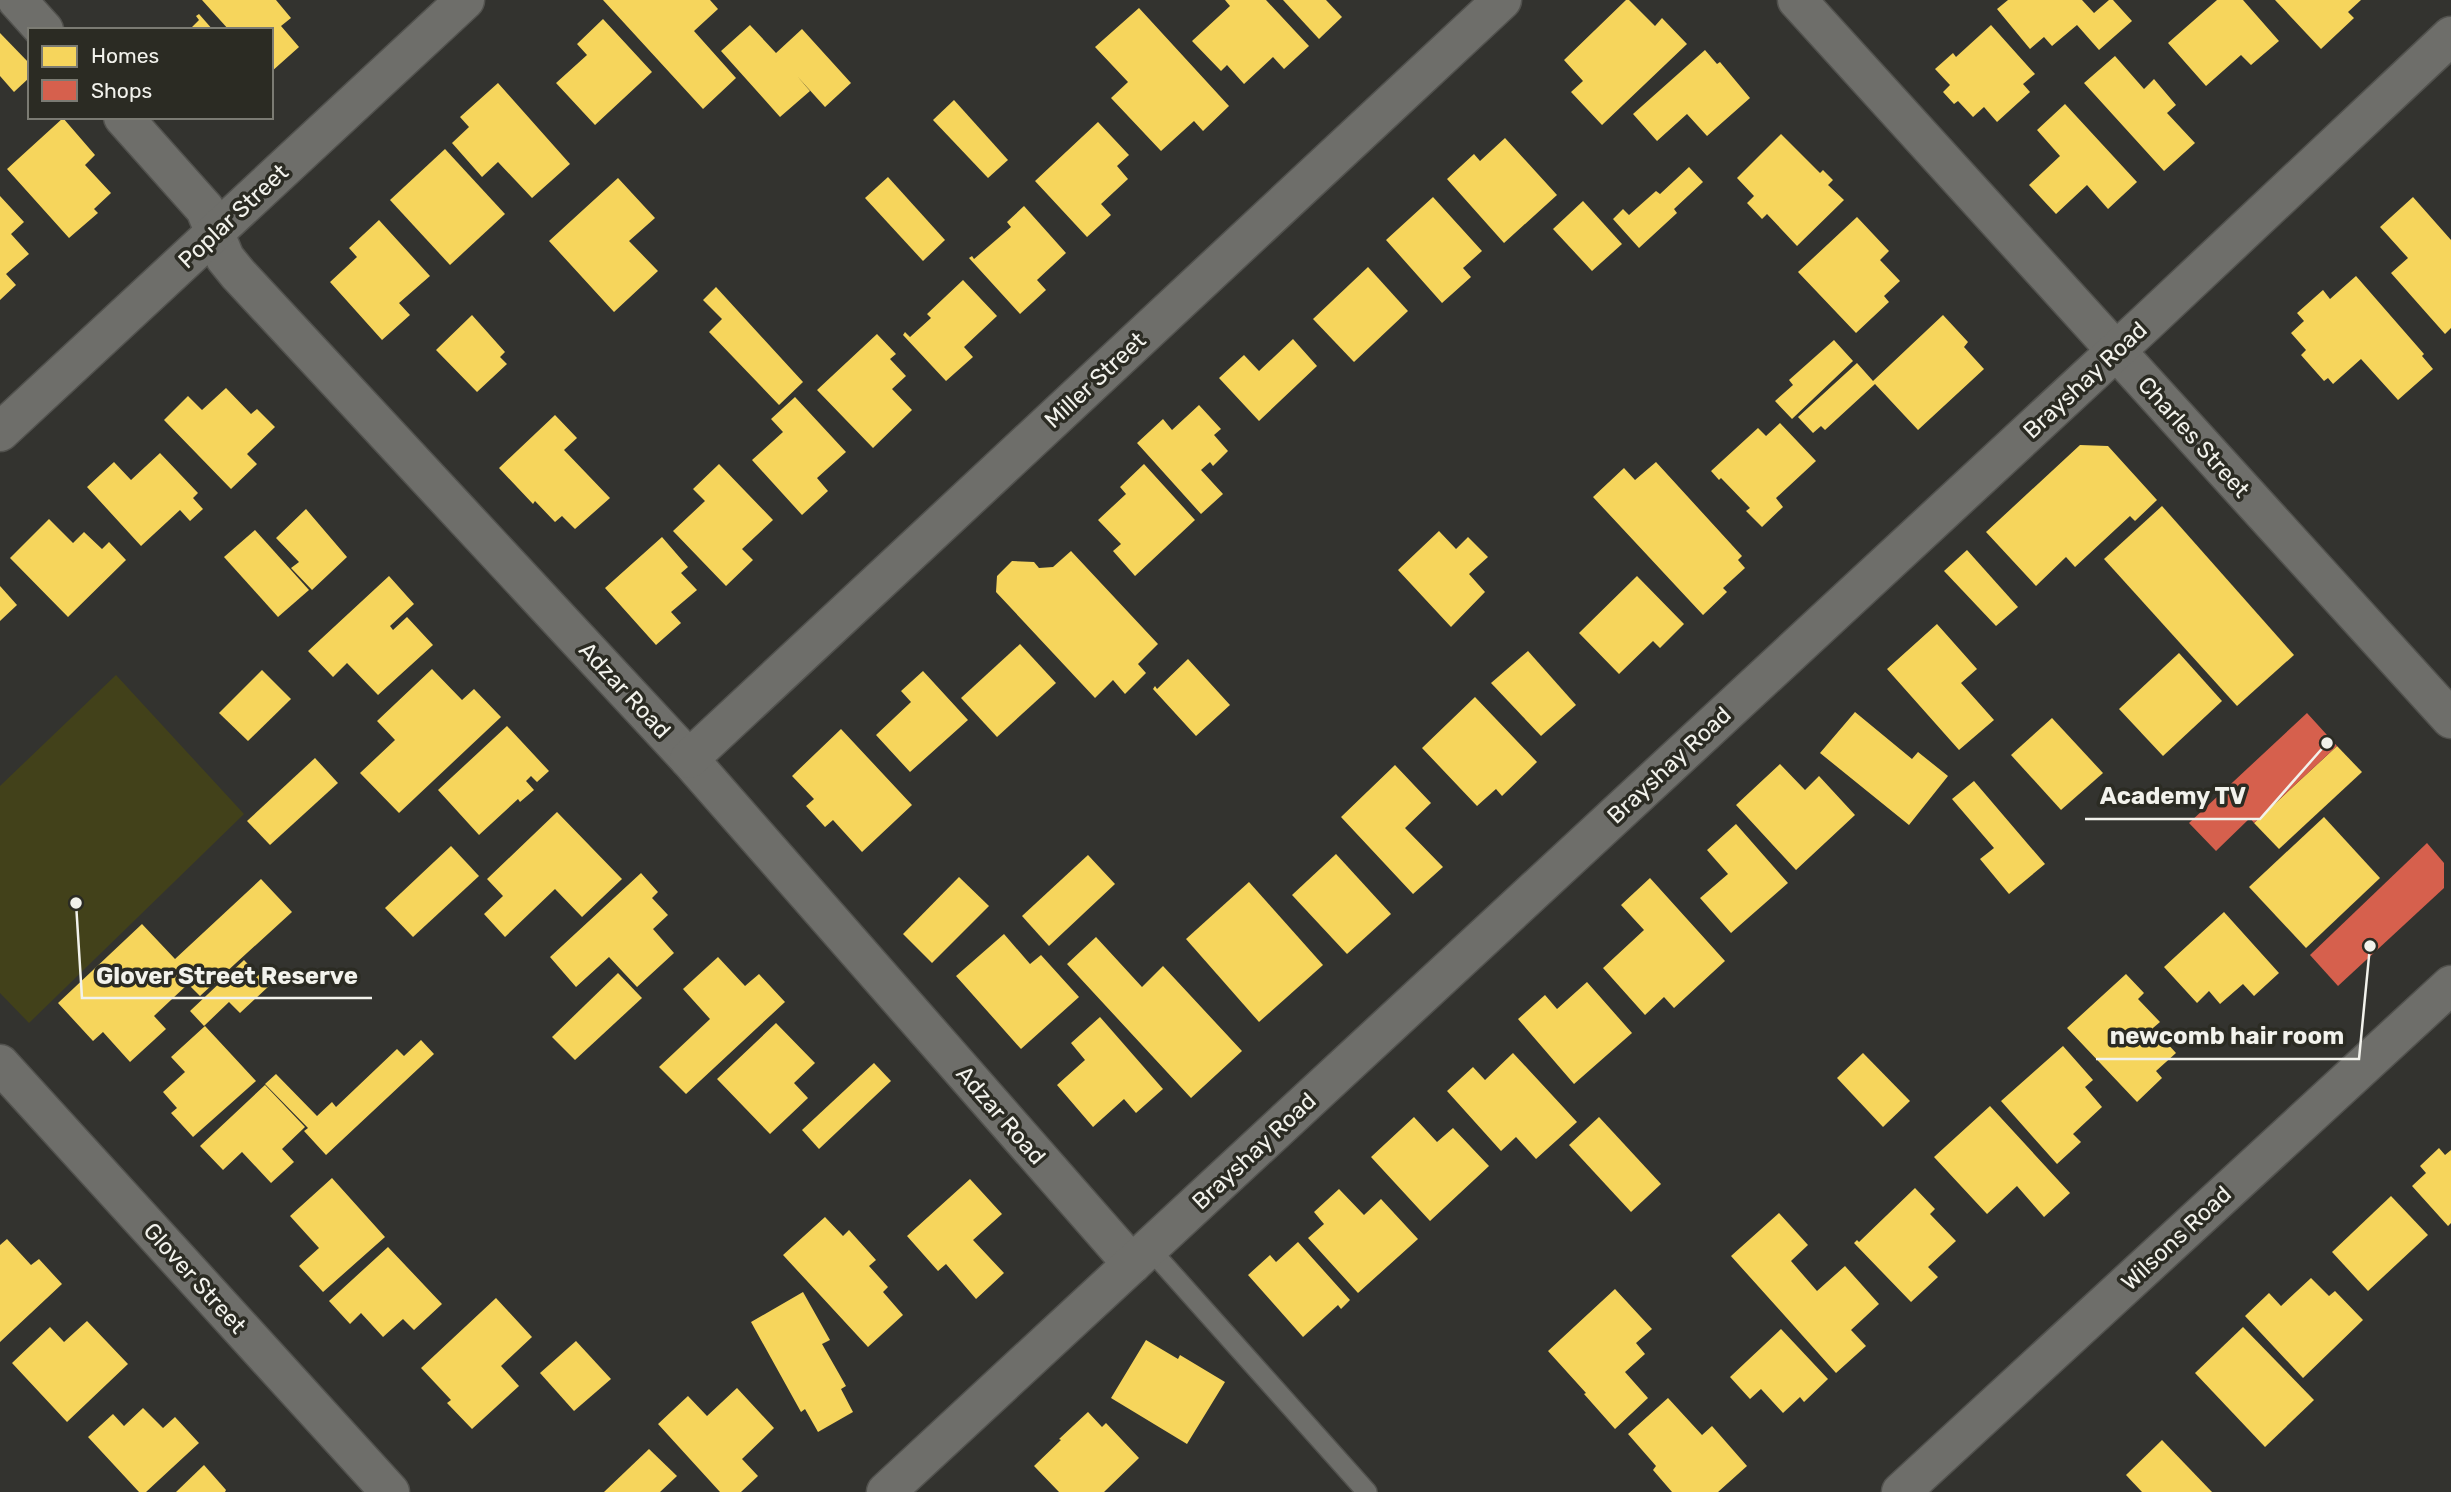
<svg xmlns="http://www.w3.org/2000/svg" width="2451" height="1492" viewBox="0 0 2451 1492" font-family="Rubik,sans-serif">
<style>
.green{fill:#42411a}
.homes{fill:#f6d55c}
.shops{fill:#d6604d}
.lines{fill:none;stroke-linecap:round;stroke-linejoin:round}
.lane-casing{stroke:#52524e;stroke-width:22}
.street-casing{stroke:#52524e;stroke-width:41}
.secondary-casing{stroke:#52524e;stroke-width:41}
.lane{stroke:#6e6e6a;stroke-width:19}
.street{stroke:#6e6e6a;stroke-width:38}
.secondary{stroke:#6e6e6a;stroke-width:38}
.labels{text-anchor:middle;stroke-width:7;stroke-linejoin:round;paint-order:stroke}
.street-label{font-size:23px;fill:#f2f2ec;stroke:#2b2b23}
.leader{fill:none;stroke:#f2f2ec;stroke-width:2.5}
.callout-dot{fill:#f2f2ec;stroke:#2b2b23;stroke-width:2.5}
.callout-label{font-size:24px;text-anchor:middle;font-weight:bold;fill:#f2f2ec;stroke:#2b2b23;stroke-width:7;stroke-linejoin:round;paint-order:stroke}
</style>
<rect width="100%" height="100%" fill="#33332f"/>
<polygon class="green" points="116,675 244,814 29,1023 0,993 0,786"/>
<g class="homes">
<polygon points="202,0 276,0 291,18 281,26 299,47 271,72 271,30 229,30"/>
<polygon points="603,0 710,0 718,9 694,31 736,78 703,109"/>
<polygon points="1225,0 1266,0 1309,46 1284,69 1273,57 1244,84 1227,65 1221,71 1192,41 1230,6"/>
<polygon points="1283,0 1326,0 1342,17 1319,39"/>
<polygon points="1626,0 1629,0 1655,26 1662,18 1687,44 1602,125 1571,92 1583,81 1564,60"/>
<polygon points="2008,0 2082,0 2094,13 2109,0 2113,0 2132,21 2099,50 2077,25 2052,46 2044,37 2030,49 1997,9"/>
<polygon points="2217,0 2243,0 2279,41 2251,65 2241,55 2206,86 2168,43"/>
<polygon points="2275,0 2361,0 2348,12 2354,18 2321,49"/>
<polygon points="1139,8 1229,106 1203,131 1194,121 1161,151 1111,98 1128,82 1095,47"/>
<polygon points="199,14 213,30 189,30 199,20 196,16"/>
<polygon points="603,19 652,72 595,125 556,83 587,55 577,44"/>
<polygon points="750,25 776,53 802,29 851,83 825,107 797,76 810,91 780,117 721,51"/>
<polygon points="1991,25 2035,74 2023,84 2030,92 1997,122 1984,107 1973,117 1958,101 1954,104 1943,92 1950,85 1935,69 1953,53 1956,57"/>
<polygon points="0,33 30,64 30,77 14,92 0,76"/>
<polygon points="1705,50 1717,64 1720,62 1750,98 1707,136 1687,114 1657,141 1633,114"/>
<polygon points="2115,56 2144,89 2154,79 2176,105 2167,113 2195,143 2164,171 2084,83"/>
<polygon points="498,83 570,164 532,198 498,162 482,177 452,143 469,127 460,117"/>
<polygon points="954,100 1008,160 988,178 933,120"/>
<polygon points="2065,104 2137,182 2108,209 2087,185 2056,214 2029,185 2060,156 2037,130"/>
<polygon points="63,118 95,155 85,165 111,193 94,209 98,213 69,238 7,169"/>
<polygon points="1098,122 1129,155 1117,166 1128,179 1101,204 1111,215 1087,237 1035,181"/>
<polygon points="1781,134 1820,173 1823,170 1833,180 1828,185 1844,200 1797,246 1767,214 1762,219 1747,203 1754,196 1737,178"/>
<polygon points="1505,138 1557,195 1504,243 1447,179 1474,154 1480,161"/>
<polygon points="445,149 505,214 450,265 390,200"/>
<polygon points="1689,167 1703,182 1674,209 1677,213 1639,248 1613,219 1623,209 1629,215 1656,191 1660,194"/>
<polygon points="888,177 945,240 923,261 865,198"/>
<polygon points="618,178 655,218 629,241 658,271 614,312 549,241"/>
<polygon points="0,196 24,222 11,234 29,254 6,274 16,285 0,300"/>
<polygon points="1433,197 1482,251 1463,268 1471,277 1442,303 1386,240"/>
<polygon points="2413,197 2451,240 2451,328 2445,334 2391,273 2408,258 2380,227"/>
<polygon points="1583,201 1622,244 1592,271 1553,229"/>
<polygon points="1024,206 1066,253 1037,280 1046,290 1020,314 969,258 972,256 974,259 1011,227 1007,222"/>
<polygon points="1857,217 1889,251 1880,260 1900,281 1884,296 1889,302 1856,333 1798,272"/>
<polygon points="379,220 430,276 399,303 410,315 382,340 330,282 357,257 349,248"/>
<polygon points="1368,267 1408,311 1354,362 1313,319"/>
<polygon points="2356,276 2424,354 2422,356 2433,369 2398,400 2361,359 2333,384 2328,378 2324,381 2301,355 2306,350 2291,333 2304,321 2297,313 2323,290 2330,299"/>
<polygon points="963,280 997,316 964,347 973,357 946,381 903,335 905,332 910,337 931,318 927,314"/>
<polygon points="716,287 803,382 779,405 709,332 722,319 703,300"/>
<polygon points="472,315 505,352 500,357 507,364 477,392 436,350"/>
<polygon points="1943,315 1968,342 1964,347 1984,369 1918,430 1875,384 1825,430 1821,426 1813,433 1798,417 1857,363 1873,381"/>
<polygon points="877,334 896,354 890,359 906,376 892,389 912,410 873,448 817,390"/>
<polygon points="1293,339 1317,366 1259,421 1219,378 1244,355 1259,371"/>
<polygon points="1834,340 1853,361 1792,419 1775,401 1793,385 1789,380"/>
<polygon points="226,388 251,414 257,409 275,427 247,454 257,464 231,489 164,420 188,396 202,410"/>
<polygon points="795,397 846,452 817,478 828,491 802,515 752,460 783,432 771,419"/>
<polygon points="1199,405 1221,429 1214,435 1228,451 1213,466 1210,462 1201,470 1223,494 1201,514 1137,443 1163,419 1172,430"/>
<polygon points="555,415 577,438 564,450 610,498 575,529 562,516 555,522 535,501 533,504 499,468"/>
<polygon points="1780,423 1816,461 1776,498 1783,507 1762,527 1746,511 1750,508 1721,478 1719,480 1711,471 1758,428 1766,436"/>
<polygon points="2080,445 2108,446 2157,500 2135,521 2130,516 2075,567 2066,557 2036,586 1986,532"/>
<polygon points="160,453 198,493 193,498 203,509 190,521 180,510 141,546 87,487 114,462 131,480"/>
<polygon points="1656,462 1742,556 1738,560 1745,568 1723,588 1727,592 1703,615 1593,497 1624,468 1635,480"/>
<polygon points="719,464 773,520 742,549 753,560 726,586 673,531 705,501 693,489"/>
<polygon points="1144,464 1195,520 1135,576 1113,551 1121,544 1098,520 1126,494 1120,487"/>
<polygon points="2162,506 2294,655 2237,706 2104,559"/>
<polygon points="306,509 347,557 312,590 291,568 299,562 276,538"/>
<polygon points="49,519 73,543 84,532 102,549 109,542 126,560 68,617 10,558"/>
<polygon points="255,530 309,590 278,617 224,557"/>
<polygon points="1439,531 1456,549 1468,537 1488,557 1469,574 1485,592 1451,627 1398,570"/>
<polygon points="662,537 688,567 681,573 697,590 671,612 681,623 656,645 605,588"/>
<polygon points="1967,550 2018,607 1996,626 1944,571"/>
<polygon points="1071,551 1158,644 1138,664 1146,673 1125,694 1113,680 1095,698 996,592 997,576 1012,561 1034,562 1039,568 1053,567"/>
<polygon points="389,576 414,604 390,626 393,630 407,617 433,645 378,695 347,663 333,677 308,651"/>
<polygon points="1637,576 1684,624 1660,648 1653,641 1619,674 1579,633"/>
<polygon points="0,586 17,605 0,621"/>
<polygon points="1937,624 1977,669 1961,683 1994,720 1959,750 1887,669"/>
<polygon points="1020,644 1056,683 997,737 961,698"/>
<polygon points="1528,651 1576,705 1541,736 1491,683"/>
<polygon points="2179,653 2222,701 2163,756 2119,709"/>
<polygon points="1188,659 1230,705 1196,736 1153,689 1155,686 1157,689"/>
<polygon points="432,669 462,700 474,689 501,717 399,813 360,773 395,740 377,721"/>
<polygon points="262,670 291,699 248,741 219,713"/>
<polygon points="923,671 968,720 910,772 876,735 911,702 901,691"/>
<polygon points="1475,697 1537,762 1502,796 1496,789 1477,806 1422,748"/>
<polygon points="1855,712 1912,759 1918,752 1948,776 1909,825 1820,753"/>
<polygon points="2052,718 2103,773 2061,810 2011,755"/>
<polygon points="507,726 549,771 537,782 531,776 526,781 534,790 520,802 518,799 479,835 438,790"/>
<polygon points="841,729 912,805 862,852 833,820 825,827 806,806 814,799 792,776"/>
<polygon points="2337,746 2362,772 2279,849 2254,823"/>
<polygon points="315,758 338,783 270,845 247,821"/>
<polygon points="1780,764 1805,790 1819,776 1855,815 1796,870 1736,805"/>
<polygon points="1395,765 1431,803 1405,828 1443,867 1413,894 1341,817"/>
<polygon points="1974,781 2045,864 2009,894 1980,859 1994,848 1952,799"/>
<polygon points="557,812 622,879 582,917 555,889 505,937 484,914 503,896 487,879"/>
<polygon points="2324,817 2380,878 2306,948 2249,887"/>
<polygon points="1736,824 1788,883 1731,933 1700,898 1728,874 1707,850"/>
<polygon points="451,846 479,876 413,937 385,908"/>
<polygon points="1336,854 1391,914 1347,954 1292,895"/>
<polygon points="1088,855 1115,884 1049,946 1022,916"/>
<polygon points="641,873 658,892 652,898 668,915 653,929 674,953 637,987 609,957 576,987 550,957"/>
<polygon points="959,877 989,906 932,963 903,934"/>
<polygon points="1650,878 1725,961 1674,1008 1664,997 1645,1015 1603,968 1644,930 1621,905"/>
<polygon points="261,879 292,912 200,996 188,984 154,1016 166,1029 130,1062 103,1032 93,1041 58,1003 142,924 175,959"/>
<polygon points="1249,882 1323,965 1259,1022 1186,939"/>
<polygon points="2224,912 2279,973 2254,996 2243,984 2220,1004 2209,991 2197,1003 2164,967"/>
<polygon points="1004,934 1030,964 1041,955 1079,997 1021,1049 956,976"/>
<polygon points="1096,937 1142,987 1163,966 1242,1051 1191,1098 1067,964"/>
<polygon points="718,957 745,986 759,974 785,1002 686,1094 659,1067 710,1019 683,989"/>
<polygon points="244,960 269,986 240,1013 229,1002 204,1026 190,1011"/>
<polygon points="618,973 642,998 575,1060 552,1037"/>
<polygon points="2126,974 2144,993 2138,999 2160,1022 2153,1028 2176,1053 2156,1071 2162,1078 2137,1102 2067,1028"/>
<polygon points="1587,982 1632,1033 1574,1084 1518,1019 1545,995 1557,1009"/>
<polygon points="1100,1017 1163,1089 1136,1113 1124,1099 1093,1127 1057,1085 1085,1060 1071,1043"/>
<polygon points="776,1023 815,1063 794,1083 808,1098 770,1134 717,1079"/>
<polygon points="205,1026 256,1081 193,1137 171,1113 177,1108 163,1092 185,1072 171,1057"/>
<polygon points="421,1040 434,1054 326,1155 304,1131 308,1128 265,1084 276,1074 317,1116 332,1102 336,1107 397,1049 404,1056"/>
<polygon points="2063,1046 2093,1080 2085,1087 2102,1107 2073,1134 2081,1142 2057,1164 2001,1101"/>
<polygon points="1513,1053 1577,1122 1536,1159 1516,1137 1501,1151 1447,1091 1473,1067 1485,1080"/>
<polygon points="1863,1053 1910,1101 1883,1127 1837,1078"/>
<polygon points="874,1063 891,1081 819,1149 802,1130"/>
<polygon points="265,1085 305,1127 282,1149 294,1162 271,1183 242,1152 223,1170 200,1146"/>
<polygon points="1990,1106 2070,1193 2044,1217 2017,1186 1987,1214 1934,1157"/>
<polygon points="1414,1117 1437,1142 1453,1128 1489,1166 1430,1221 1371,1157"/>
<polygon points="1599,1117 1661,1184 1631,1212 1569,1145"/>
<polygon points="2439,1148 2445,1155 2451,1150 2451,1223 2448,1226 2412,1186 2426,1173 2420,1166"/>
<polygon points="332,1178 385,1237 323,1292 299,1266 319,1248 290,1216"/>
<polygon points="970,1179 1002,1214 973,1240 1004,1273 976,1299 946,1264 938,1271 907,1236"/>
<polygon points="1915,1188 1935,1209 1930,1214 1956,1241 1928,1267 1938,1277 1911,1302 1854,1243 1857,1240 1859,1242"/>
<polygon points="1339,1189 1364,1215 1381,1199 1418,1239 1358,1293 1308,1238 1324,1224 1314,1212"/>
<polygon points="2391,1196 2428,1235 2368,1291 2332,1252"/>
<polygon points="1779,1213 1808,1245 1791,1261 1817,1291 1845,1266 1879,1304 1851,1330 1866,1346 1836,1373 1731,1256"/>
<polygon points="825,1217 843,1236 849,1230 876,1260 869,1266 888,1287 883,1292 903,1315 868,1347 783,1255"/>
<polygon points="7,1239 31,1265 39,1259 62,1284 0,1342 0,1245"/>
<polygon points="1298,1242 1350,1300 1341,1309 1338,1305 1303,1337 1248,1275 1270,1255 1276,1262"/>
<polygon points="388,1247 442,1304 414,1330 403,1319 383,1337 361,1313 350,1324 329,1301"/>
<polygon points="2311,1278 2329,1296 2335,1291 2363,1320 2303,1378 2245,1316 2269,1293 2281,1306"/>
<polygon points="1615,1289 1652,1329 1636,1343 1645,1354 1625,1372 1648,1398 1615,1429 1584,1394 1586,1393 1548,1351"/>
<polygon points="803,1292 830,1340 822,1344 846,1386 841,1389 853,1412 818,1432 805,1409 801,1412 751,1322"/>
<polygon points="496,1298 532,1337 501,1366 519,1386 472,1429 447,1403 451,1400 421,1368"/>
<polygon points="87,1321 128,1364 67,1422 12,1363 50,1327 64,1342"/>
<polygon points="2243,1327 2314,1400 2265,1447 2195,1373"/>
<polygon points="1781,1329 1828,1379 1804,1402 1800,1397 1783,1413 1761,1389 1750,1399 1730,1377"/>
<polygon points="1146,1340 1178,1359 1180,1355 1225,1382 1187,1444 1111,1398"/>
<polygon points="576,1341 611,1379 574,1411 540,1373"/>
<polygon points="737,1388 774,1428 742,1459 758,1476 741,1492 720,1492 658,1424 688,1396 707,1416"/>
<polygon points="1668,1398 1702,1435 1712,1426 1747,1466 1718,1492 1672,1492 1653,1470 1656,1466 1628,1434"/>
<polygon points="143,1408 163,1428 175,1417 199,1443 146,1492 139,1492 88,1437 113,1414 124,1426"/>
<polygon points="1088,1412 1102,1427 1106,1423 1139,1458 1104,1492 1059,1492 1034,1466 1061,1440 1059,1439"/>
<polygon points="2162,1440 2212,1492 2142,1492 2126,1475"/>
<polygon points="649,1449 677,1476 660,1492 604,1492"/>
<polygon points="204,1465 226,1490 225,1492 176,1492"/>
</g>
<g class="shops">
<polygon points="2307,713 2337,746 2254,823 2250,818 2216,851 2189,823"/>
<polygon points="2427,843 2444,863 2444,888 2338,986 2310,955"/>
</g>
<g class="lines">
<g class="lane-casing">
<polyline id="lane" points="1149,1248 1367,1492"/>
</g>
<g class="street-casing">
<g id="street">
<polyline points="17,0 44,30"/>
<polyline points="1797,0 2451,719"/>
<polyline points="123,117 205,209 225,258 238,274 689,759 1132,1264"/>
<polyline points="0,432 465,0"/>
<polyline points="689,759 1502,0"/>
<polyline points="0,1064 390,1492"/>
<polyline points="886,1492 2145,324 2451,36"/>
</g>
</g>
<g class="secondary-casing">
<polyline id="secondary" points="1901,1492 2451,985"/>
</g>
<use href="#lane" class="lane"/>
<use href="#street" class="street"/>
<use href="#secondary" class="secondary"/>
</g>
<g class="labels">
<g class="street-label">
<text transform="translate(233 216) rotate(-43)" y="8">Poplar Street</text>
<text transform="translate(1095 380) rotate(-43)" y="8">Miller Street</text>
<text transform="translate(2085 380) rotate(-43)" y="8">Brayshay Road</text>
<text transform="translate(2194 437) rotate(48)" y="8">Charles Street</text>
<text transform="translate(625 690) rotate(47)" y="8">Adzar Road</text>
<text transform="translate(1669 765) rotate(-43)" y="8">Brayshay Road</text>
<text transform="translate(1001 1115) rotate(49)" y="8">Adzar Road</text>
<text transform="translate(1254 1151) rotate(-43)" y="8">Brayshay Road</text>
<text transform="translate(2176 1238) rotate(-43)" y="8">Wilsons Road</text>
<text transform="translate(195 1278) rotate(48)" y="8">Glover Street</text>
</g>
</g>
<path class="leader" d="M2327 743L2260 819H2085M76 903L82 998H372M2370 946L2359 1059H2096"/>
<g class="callout-dot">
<circle cx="2327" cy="743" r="7"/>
<circle cx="76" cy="903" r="7"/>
<circle cx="2370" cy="946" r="7"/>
</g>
<g class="callout-label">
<text x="2173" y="804">Academy TV</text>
<text x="227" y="984">Glover Street Reserve</text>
<text x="2227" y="1044">newcomb hair room</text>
</g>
<rect x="28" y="28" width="245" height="91" fill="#2b2b23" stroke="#7b7b73" stroke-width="2"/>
<rect x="42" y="46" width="35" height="21" fill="#f6d55c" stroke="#7b7b73" stroke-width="2"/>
<text x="91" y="63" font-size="21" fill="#f2f2ec">Homes</text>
<rect x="42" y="80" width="35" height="21" fill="#d6604d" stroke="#7b7b73" stroke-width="2"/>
<text x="91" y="98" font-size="21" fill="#f2f2ec">Shops</text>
</svg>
